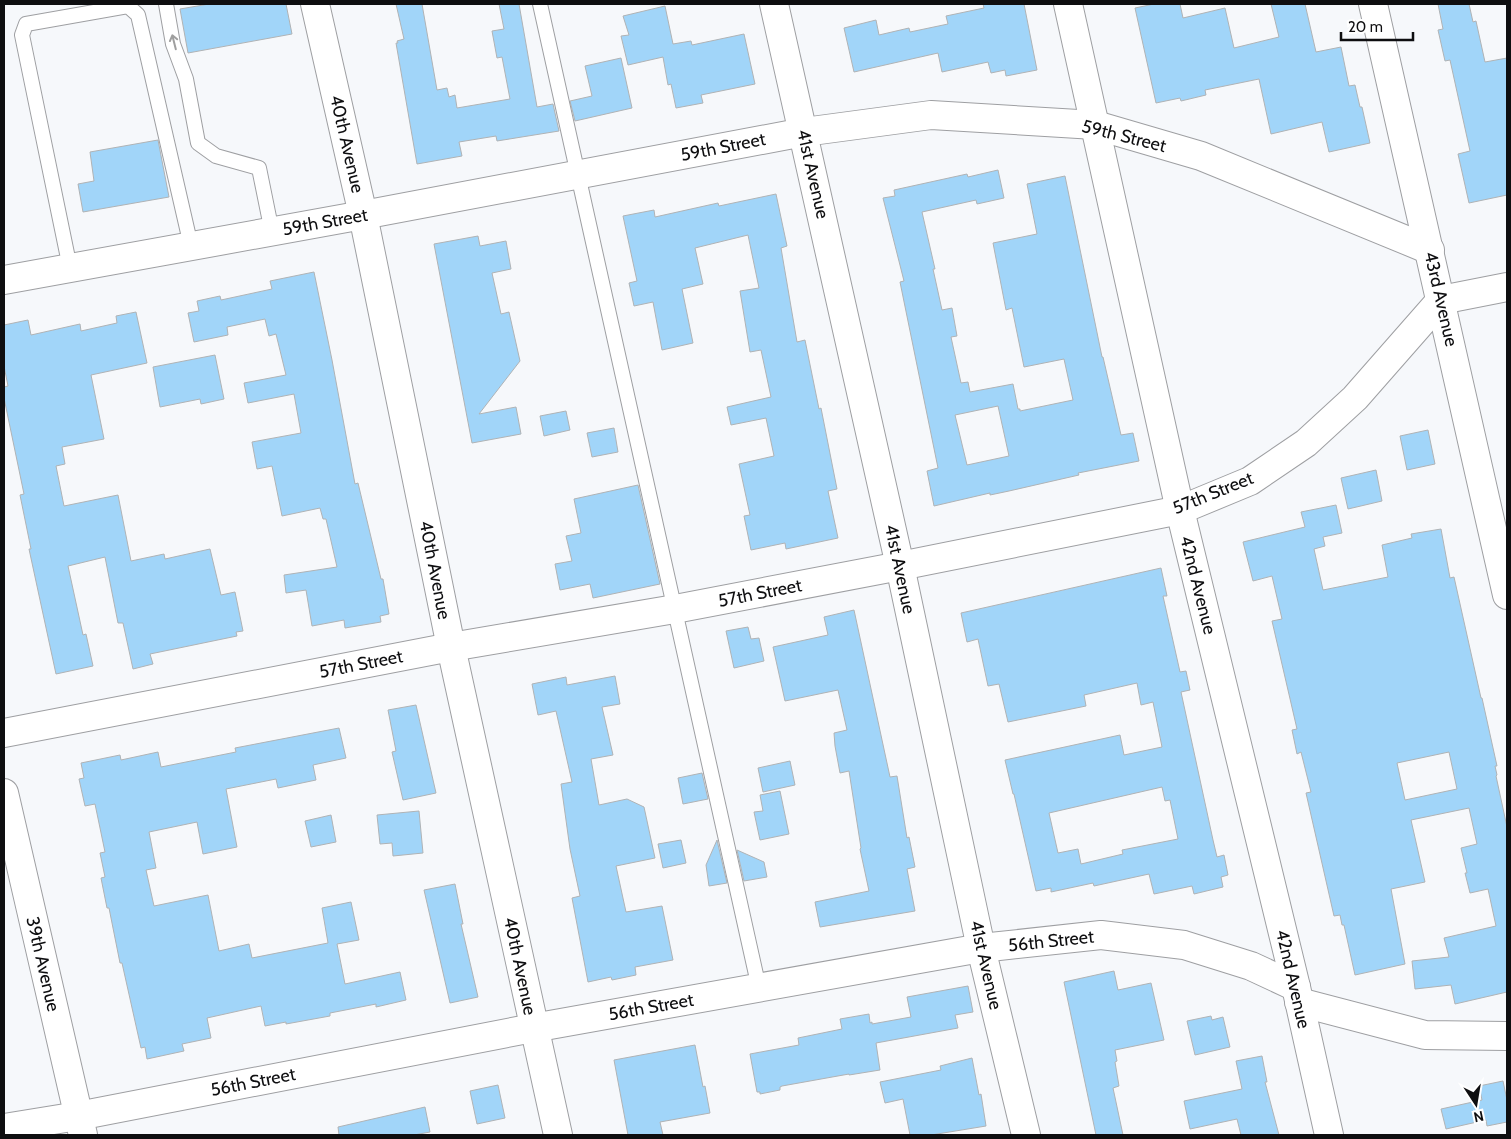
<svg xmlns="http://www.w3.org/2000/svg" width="1511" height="1139" viewBox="0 0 1511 1139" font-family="Cabin,sans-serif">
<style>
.building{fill:#a1d5f9;stroke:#b0b3b5;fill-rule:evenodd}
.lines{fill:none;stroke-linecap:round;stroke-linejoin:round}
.service-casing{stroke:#9e9fa2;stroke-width:16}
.minor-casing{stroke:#9e9fa2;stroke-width:30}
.secondary-casing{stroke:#9e9fa2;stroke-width:30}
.service{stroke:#fff;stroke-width:14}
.minor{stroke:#fff;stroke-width:28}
.secondary{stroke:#fff;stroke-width:28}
.oneway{stroke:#9f9f9f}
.labels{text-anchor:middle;stroke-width:5;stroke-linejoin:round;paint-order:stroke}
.street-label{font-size:18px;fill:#0e0e10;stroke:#fff}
</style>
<rect width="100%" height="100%" fill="#f6f8fb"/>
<g class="building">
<polygon points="209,4 286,4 292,34 188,53 180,9"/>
<polygon points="396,4 422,4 437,90 447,88 449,97 455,95 457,108 510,99 502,57 497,58 492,31 504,29 499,4 519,4 537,107 553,104 559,131 497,141 496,136 459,142 462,156 417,164 396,43 398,43 397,41 404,39"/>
<polygon points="983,4 1024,4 1037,70 1006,76 1005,70 991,73 988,62 942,72 938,53 854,72 844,28 876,20 879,35 909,28 910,32 948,24 946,16 984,8"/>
<polygon points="1154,4 1180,4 1183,18 1225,8 1234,48 1279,37 1271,4 1305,4 1316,52 1341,47 1349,86 1355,85 1360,107 1362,107 1370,143 1329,152 1322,122 1271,134 1259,79 1205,90 1206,95 1181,101 1180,98 1156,103 1135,8"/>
<polygon points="1438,4 1469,4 1473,22 1476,21 1485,62 1507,58 1507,195 1469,203 1458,154 1470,151 1450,60 1445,61 1438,30 1443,29"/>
<polygon points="665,6 673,44 691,41 692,45 744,34 755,84 701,95 703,103 676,108 671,84 668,85 663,57 628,65 621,36 629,35 623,16"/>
<polygon points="621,58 632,108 575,121 570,101 592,96 585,66"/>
<polygon points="158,140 169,197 83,212 78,184 94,181 90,152"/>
<path d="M 998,170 L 1004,198 L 977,204 L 976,200 L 922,212 L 935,269 L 933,269 L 942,310 L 952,308 L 957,336 L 951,337 L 961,383 L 968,382 L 970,392 L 1013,384 L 1018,409 L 1020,409 L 1020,411 L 1073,400 L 1064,359 L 1024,367 L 1012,308 L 1006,310 L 993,243 L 1037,234 L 1027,184 L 1065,176 L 1102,357 L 1103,357 L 1121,435 L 1133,433 L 1139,461 L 1078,473 L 1079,475 L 1009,491 L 990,495 L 990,493 L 934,506 L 927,471 L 938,468 L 900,282 L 904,281 L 883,198 L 895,196 L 894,190 L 967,174 L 968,177 ZM 998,406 L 1009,456 L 967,465 L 955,415 Z"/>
<polygon points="776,194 787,246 781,248 797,342 805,340 819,409 821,408 837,489 828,491 838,538 786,549 785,543 751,550 744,516 750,515 739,464 774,456 766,418 731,425 727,407 771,397 761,350 750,352 740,291 759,288 748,235 695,248 703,284 682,289 693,343 662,350 653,302 634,306 629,283 637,281 623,216 654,210 655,217 718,203 719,206"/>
<polygon points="478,236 480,246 506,241 511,269 492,273 501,314 509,312 520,361 479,414 516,407 521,434 472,443 434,244"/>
<polygon points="314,272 332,360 355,484 358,483 381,579 383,579 389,614 380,616 381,622 345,628 344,620 312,626 306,590 286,593 284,575 337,567 326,519 323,519 320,508 282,516 272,466 257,469 252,442 301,433 294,394 248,403 244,383 286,375 276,334 269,336 265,319 227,327 228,335 194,342 188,313 199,311 197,301 220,296 221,300 272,289 270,281"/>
<polygon points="136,312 147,363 91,375 104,439 62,447 65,464 56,466 64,506 118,495 131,561 164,554 165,559 210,549 221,595 235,592 243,631 236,632 237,636 150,654 153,664 133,669 123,623 118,623 105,557 68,566 83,635 86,634 93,666 56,674 29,549 31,549 20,495 24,494 4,398 4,387 8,386 4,366 4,325 28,320 31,335 80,324 81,331 117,323 116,316"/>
<polygon points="215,355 224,399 201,404 200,399 160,407 153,367"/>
<polygon points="566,411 570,430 544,436 540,416"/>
<polygon points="614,428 618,452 592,457 587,433"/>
<polygon points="1428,430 1435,464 1407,470 1400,436"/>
<polygon points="1376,470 1382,501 1348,509 1341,478"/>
<polygon points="638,485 660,584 593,598 590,584 560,590 555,564 572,561 566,536 581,533 574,499"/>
<path d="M 1336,505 L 1342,533 L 1323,537 L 1325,546 L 1314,549 L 1323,590 L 1388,577 L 1382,545 L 1412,538 L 1411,534 L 1441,529 L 1450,578 L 1454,577 L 1481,698 L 1482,698 L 1497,766 L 1495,766 L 1497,775 L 1496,776 L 1507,827 L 1507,992 L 1455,1004 L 1451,985 L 1415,989 L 1412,961 L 1449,957 L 1444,938 L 1496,926 L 1488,889 L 1470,893 L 1465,873 L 1467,873 L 1461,848 L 1477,844 L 1469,808 L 1411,820 L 1425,882 L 1391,889 L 1405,964 L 1355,975 L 1344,925 L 1342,925 L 1340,915 L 1334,916 L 1306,793 L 1311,792 L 1301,752 L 1297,754 L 1292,730 L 1297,729 L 1272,621 L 1282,619 L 1272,576 L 1253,581 L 1243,542 L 1305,527 L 1301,512 ZM 1449,752 L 1457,789 L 1405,800 L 1397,763 Z"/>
<path d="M 1161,568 L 1167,596 L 1163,596 L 1180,672 L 1186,671 L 1190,690 L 1181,692 L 1213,840 L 1217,857 L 1224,855 L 1228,875 L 1221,877 L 1223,887 L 1194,894 L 1192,886 L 1154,894 L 1149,874 L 1094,886 L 1093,883 L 1051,892 L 1051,888 L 1036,891 L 1014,794 L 1013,794 L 1005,760 L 1120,735 L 1124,755 L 1162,747 L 1153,702 L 1141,705 L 1137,683 L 1084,695 L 1086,706 L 1008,722 L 999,684 L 988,686 L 978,639 L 967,642 L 961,613 ZM 1162,787 L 1165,801 L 1170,800 L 1178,839 L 1122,850 L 1123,854 L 1081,864 L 1078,849 L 1058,853 L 1049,813 Z"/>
<polygon points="854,610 890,777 897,776 907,838 909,837 915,867 907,869 915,911 820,927 815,902 869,891 860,849 861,848 849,771 840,773 835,746 834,733 847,730 838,690 785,701 773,647 828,635 824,617"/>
<polygon points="748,627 751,639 759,638 764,661 734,668 726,631"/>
<polygon points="615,676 620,704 602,707 613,755 591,759 599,805 627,799 644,807 655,858 616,866 626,912 662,906 673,960 635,967 636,975 612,980 611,977 588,982 572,898 580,896 570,849 561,784 572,782 556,711 538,715 532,684 566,677 567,685"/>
<polygon points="416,705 436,793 403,800 392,752 396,751 388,710"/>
<polygon points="339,728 346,758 313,765 316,780 278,788 276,779 226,789 237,847 203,854 197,822 149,832 156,868 146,870 154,906 208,895 219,951 249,944 252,958 328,943 322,908 351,902 359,940 337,944 345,984 400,972 406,1000 376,1007 376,1004 330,1013 330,1016 286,1024 286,1022 265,1026 261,1006 207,1018 211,1038 182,1044 184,1051 147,1059 145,1047 141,1048 122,963 120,963 109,908 107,908 101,878 105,877 100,853 105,852 95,804 85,806 79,779 84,778 81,763 120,755 121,760 158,752 161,767 236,752 235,748"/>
<polygon points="790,761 795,785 763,792 758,768"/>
<polygon points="702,773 708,799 683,804 678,778"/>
<polygon points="780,791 789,834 760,840 754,812 763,811 760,795"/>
<polygon points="419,811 423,853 393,856 392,843 380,844 377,815"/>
<polygon points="331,815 336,842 311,847 305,821"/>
<polygon points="681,840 686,863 663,868 658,844"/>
<polygon points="717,840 727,883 709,886 706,865"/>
<polygon points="737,850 764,862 767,877 744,881"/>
<polygon points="455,884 463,924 461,924 478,997 450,1003 424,890"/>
<polygon points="1114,971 1118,990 1151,983 1164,1040 1115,1050 1117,1061 1115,1062 1119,1086 1113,1088 1123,1135 1096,1135 1064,982"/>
<polygon points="968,986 973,1012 955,1015 958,1028 876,1043 880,1070 849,1075 849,1074 782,1086 780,1087 780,1090 760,1094 760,1092 757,1092 750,1054 799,1045 798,1038 842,1029 840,1019 869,1014 870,1023 872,1022 872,1024 911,1017 907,997"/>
<polygon points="1211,1016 1212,1020 1223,1017 1230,1047 1195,1055 1187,1021"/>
<polygon points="695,1045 703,1087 705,1086 710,1113 660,1122 663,1135 628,1135 614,1060"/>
<polygon points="1262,1056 1267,1082 1265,1082 1279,1135 1241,1135 1237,1119 1190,1129 1184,1101 1242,1089 1236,1061"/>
<polygon points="972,1058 979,1095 981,1094 986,1126 931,1135 910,1135 903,1099 885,1103 880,1082 941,1070 940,1066"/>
<polygon points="1503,1081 1507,1100 1507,1122 1487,1126 1486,1120 1446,1129 1441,1109 1482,1100 1479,1086"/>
<polygon points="498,1085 505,1118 477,1124 470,1091"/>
<polygon points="425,1107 430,1132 414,1135 339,1135 338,1127"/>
</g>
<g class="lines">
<g class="service-casing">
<g id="service">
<polyline points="166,4 173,44 186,79 198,143 216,156 259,168 272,232"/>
<polyline points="540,4 759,988"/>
<polyline points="70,268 22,35 26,24 128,6 138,15 191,246"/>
</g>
</g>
<g class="minor-casing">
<g id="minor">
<polyline points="315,4 363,215 451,647 558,1135"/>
<polyline points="774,4 900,566 981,948 1026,1135"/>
<polyline points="1068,4 1180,510 1296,987 1329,1135"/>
<polyline points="1373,4 1507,595"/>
<polyline points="4,280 363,215 804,132 931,115 1095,125 1201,156 1430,250"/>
<polyline points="4,733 451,647 675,609 900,566 1180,510 1250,481 1306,443 1355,398 1441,300 1507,287"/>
<polyline points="1299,1002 1425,1035 1507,1036"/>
<polyline points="4,1128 78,1116 533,1028 981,948 1101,935 1184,945 1251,966 1296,987"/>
</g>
</g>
<g class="secondary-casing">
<polyline id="secondary" points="4,793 83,1135"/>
</g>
<use href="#service" class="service"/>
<use href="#minor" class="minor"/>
<use href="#secondary" class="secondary"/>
</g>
<defs><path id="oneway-shaft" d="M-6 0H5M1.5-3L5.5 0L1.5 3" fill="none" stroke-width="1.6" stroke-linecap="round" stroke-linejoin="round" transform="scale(1.25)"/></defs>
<use class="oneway" href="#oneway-shaft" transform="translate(174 42) rotate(-104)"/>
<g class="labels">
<g class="street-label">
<text transform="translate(1124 136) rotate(14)" y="6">59th Street</text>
<text transform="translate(347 144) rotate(77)" y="6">40th Avenue</text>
<text transform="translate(723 147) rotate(-11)" y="6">59th Street</text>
<text transform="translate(813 174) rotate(77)" y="6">41st Avenue</text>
<text transform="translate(325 222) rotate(-10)" y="6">59th Street</text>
<text transform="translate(1441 299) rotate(77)" y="6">43rd Avenue</text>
<text transform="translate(1213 493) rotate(-22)" y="6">57th Street</text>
<text transform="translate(900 569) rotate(78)" y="6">41st Avenue</text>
<text transform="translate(435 570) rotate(79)" y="6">40th Avenue</text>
<text transform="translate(1198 585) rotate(76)" y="6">42nd Avenue</text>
<text transform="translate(760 593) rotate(-11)" y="6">57th Street</text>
<text transform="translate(361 664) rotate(-11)" y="6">57th Street</text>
<text transform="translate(1051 941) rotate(-6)" y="6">56th Street</text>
<text transform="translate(43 964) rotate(77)" y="6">39th Avenue</text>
<text transform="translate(986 965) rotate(77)" y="6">41st Avenue</text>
<text transform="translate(520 966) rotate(78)" y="6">40th Avenue</text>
<text transform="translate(1293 979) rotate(77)" y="6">42nd Avenue</text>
<text transform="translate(651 1007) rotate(-10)" y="6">56th Street</text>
<text transform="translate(253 1082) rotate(-11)" y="6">56th Street</text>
</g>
</g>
<rect width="1511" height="1139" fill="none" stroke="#0e0e10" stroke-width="10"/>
<g transform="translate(1476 1104) rotate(168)" stroke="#ffffff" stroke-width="4" paint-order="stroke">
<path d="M0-4L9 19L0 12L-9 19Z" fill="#0e0e10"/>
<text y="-8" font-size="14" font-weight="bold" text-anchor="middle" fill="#0e0e10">N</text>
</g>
<path d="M1341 32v8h72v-8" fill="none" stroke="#0e0e10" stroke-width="2.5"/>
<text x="1348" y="32" font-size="15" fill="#0e0e10" stroke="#ffffff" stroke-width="4" paint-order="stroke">20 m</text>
</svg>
